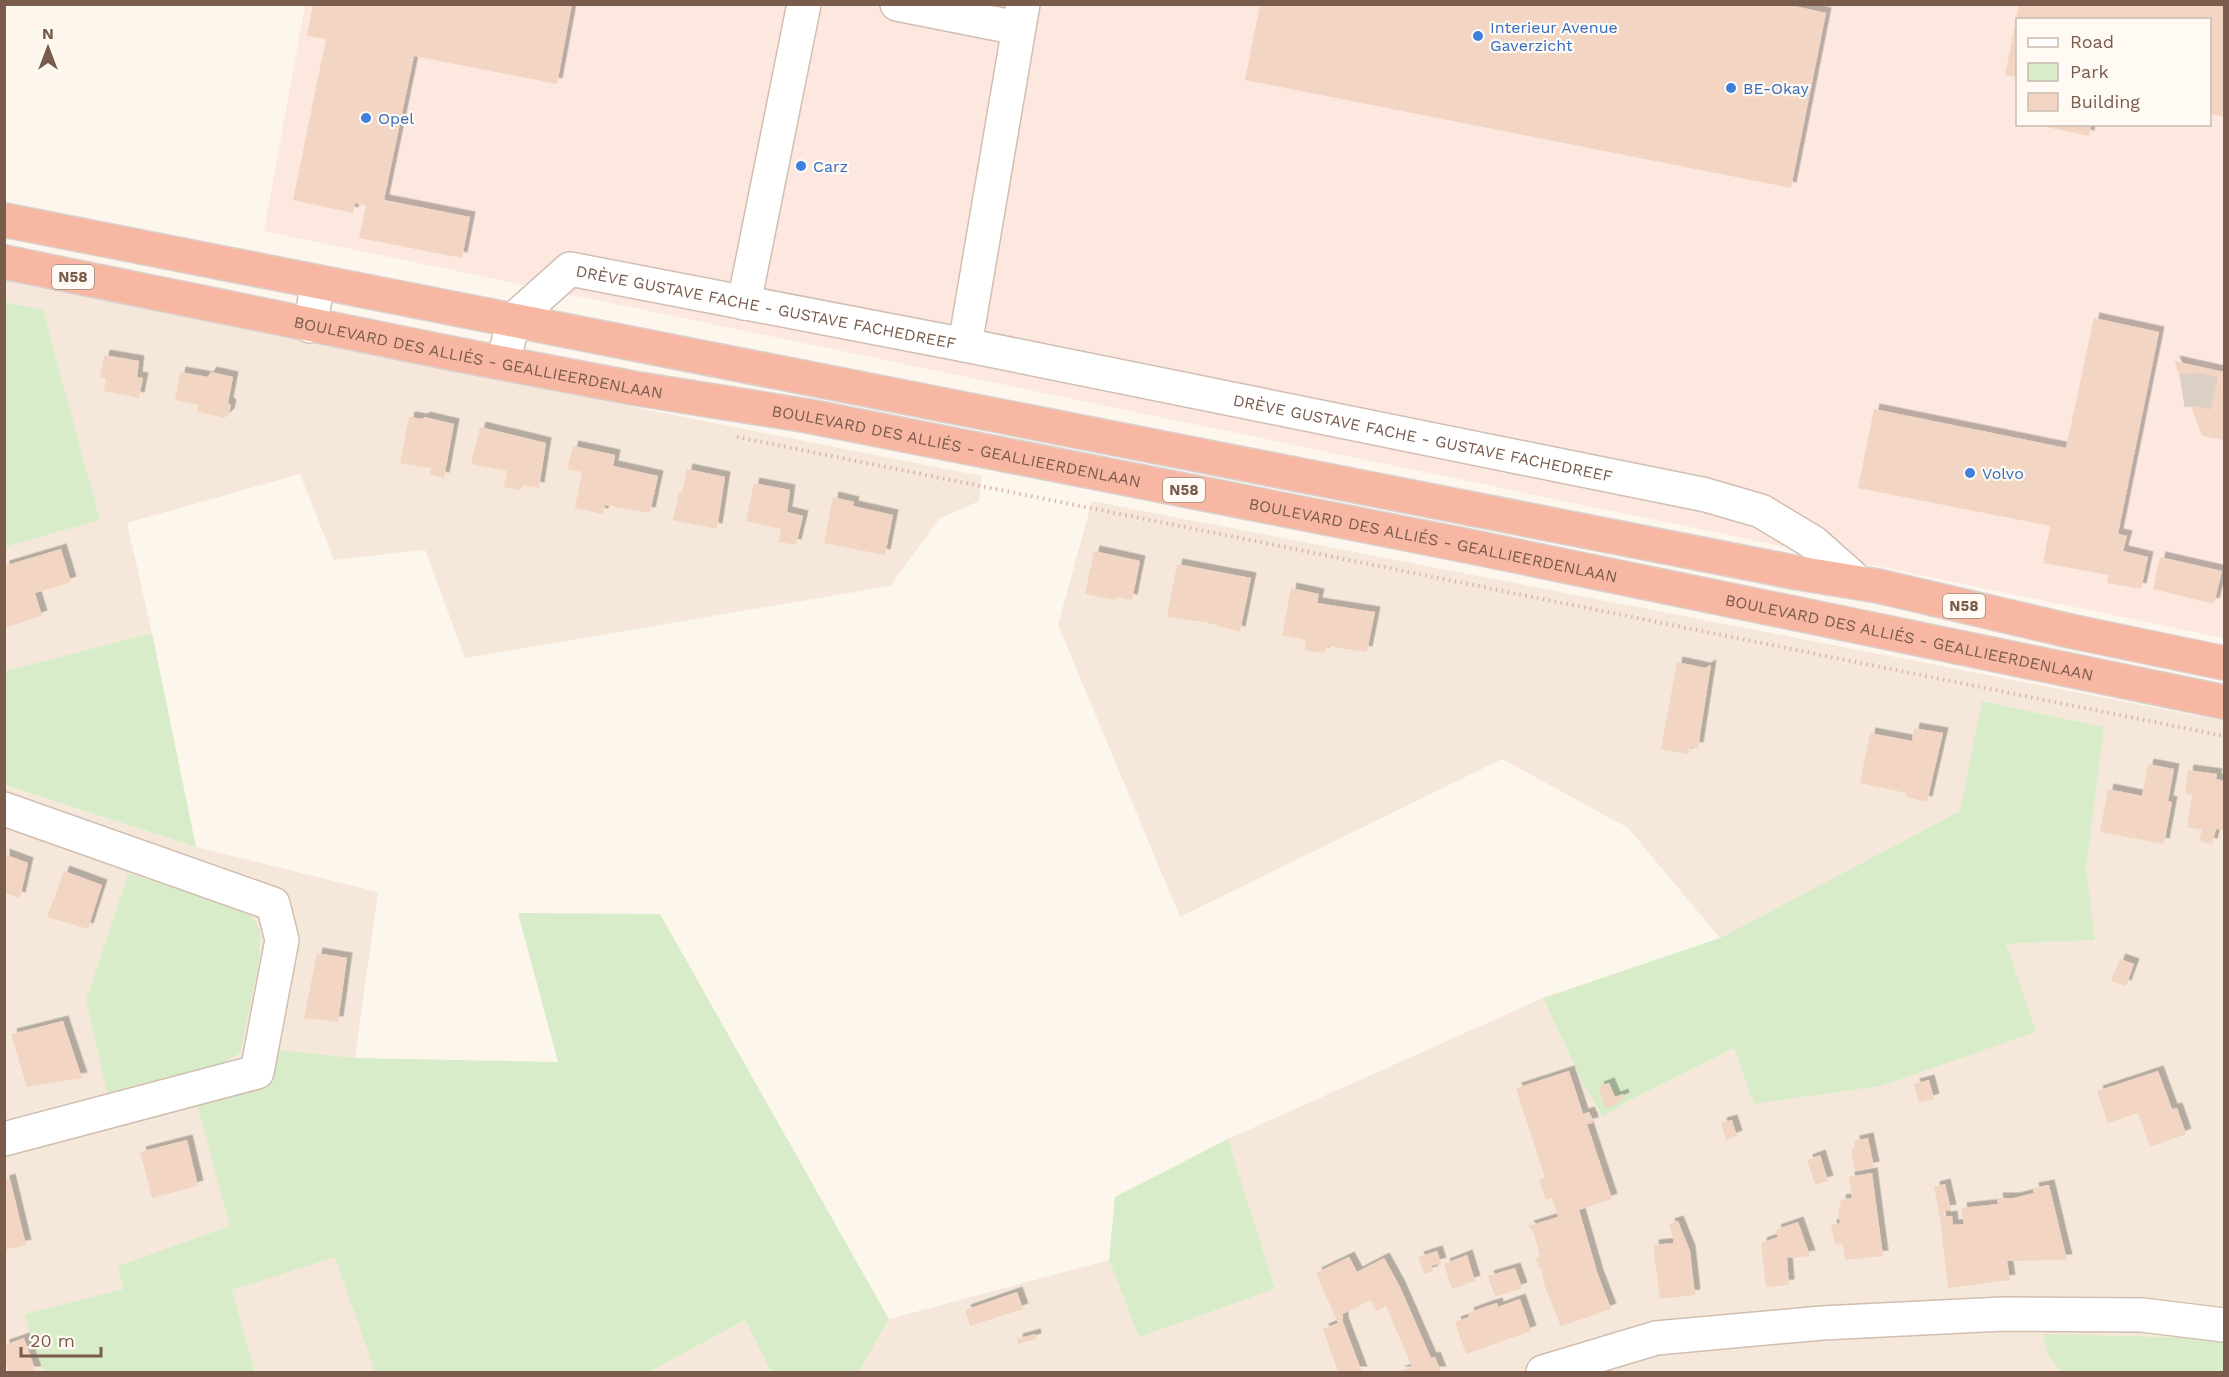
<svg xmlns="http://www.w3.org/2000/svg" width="2229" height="1377" viewBox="0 0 2229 1377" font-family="'Work Sans',sans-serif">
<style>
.residential{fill:#f5e8da}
.commercial{fill:#fde8e0;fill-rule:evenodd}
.green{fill:#d8ecc9}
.building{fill:#f3d5c3;filter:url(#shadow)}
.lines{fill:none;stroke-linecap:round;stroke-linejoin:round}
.minor-tunnel{stroke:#dcd0c4;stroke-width:33;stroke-dasharray:33 16;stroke-linecap:butt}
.minor-casing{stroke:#d1beb0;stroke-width:36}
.highway-casing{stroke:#dad1cd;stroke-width:36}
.path{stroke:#d9b8a5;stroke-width:4;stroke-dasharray:1.5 4.5;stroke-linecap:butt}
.minor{stroke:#fff;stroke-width:33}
.highway{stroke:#f7b7a3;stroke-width:33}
.shop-dot{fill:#3f7fe0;stroke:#fffaf3;stroke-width:2}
.labels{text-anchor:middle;stroke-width:4.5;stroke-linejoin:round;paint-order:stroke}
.shield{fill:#fffaf3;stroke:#a28b7f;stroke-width:1.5}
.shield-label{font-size:15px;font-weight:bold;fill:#7a5c4d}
.shop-label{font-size:16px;fill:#366cbe;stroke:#fffaf3;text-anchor:start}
.street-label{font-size:16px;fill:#7a5c4d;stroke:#fffaf3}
</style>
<defs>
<filter id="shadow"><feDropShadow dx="5.5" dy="-5.5" stdDeviation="0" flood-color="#0004"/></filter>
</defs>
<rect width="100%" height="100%" fill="#fdf6ec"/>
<g class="residential">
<polygon points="5,277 623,405 982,476 979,501 939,519 890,586 465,658 425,550 334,560 300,474 127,523 152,633 5,671 5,547 100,520 43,310 5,302"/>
<polygon points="1092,501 2224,721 2224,1342 2196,1338 2048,1355 2060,1372 859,1372 889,1319 1109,1260 1139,1336 1275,1289 1228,1139 1543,998 1583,1083 1603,1116 1630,1100 1734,1048 1754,1104 1881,1086 2035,1032 2006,944 2094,940 2086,869 2103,727 1983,701 1960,811 1720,938 1628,828 1502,759 1180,917 1058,625"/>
<polygon points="4,785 196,847 378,892 355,1058 273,1049 230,1226 117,1266 123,1289 24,1314 43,1372 5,1372"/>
<polygon points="335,1256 375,1372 255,1372 232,1290"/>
<polygon points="745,1320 771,1372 649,1372"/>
</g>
<path class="commercial" d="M 305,5 L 2224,5 L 2224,638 L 264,231 ZM 2018,20 L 2210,20 L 2210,124 L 2018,124 Z"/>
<g class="green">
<polygon points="5,302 43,310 100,520 5,547"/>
<polygon points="152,633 196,847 5,785 5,671"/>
<polygon points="1982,701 2104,727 2086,869 2095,940 2006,944 2036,1032 1881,1086 1754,1104 1734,1048 1630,1100 1603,1117 1583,1083 1543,998 1720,938 1960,811"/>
<polygon points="128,874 245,906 260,930 259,962 240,1053 202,1075 109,1100 86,1000"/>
<polygon points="518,913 660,914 889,1319 859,1372 771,1372 745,1320 649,1372 375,1372 335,1257 232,1290 255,1372 43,1372 24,1314 123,1289 117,1266 230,1226 196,1101 273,1049 355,1058 558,1062"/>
<polygon points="1228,1139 1275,1289 1139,1337 1109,1260 1115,1197"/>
<polygon points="2043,1334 2196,1338 2224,1342 2224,1372 2060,1372 2048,1355"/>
</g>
<g class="building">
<polygon points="313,4 572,4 557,84 414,56 384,200 470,217 462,258 359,238 366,206 355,203 353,213 293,200 326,39 307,36"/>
<polygon points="1260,4 1785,4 1826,13 1791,188 1245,80"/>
<polygon points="2019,4 2224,4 2224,117 2210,114 2210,20 2018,20 2018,77 2005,75"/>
<polygon points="2032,124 2091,124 2089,136"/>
<polygon points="2094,318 2159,332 2118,534 2127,536 2123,551 2148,557 2141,589 2107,583 2108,575 2043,563 2050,526 1858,488 1874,409 2066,448"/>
<polygon points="104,355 139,361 137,377 143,378 139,398 104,391 106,379 100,377"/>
<polygon points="2174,361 2224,372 2224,440 2202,436"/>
<polygon points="180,372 208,377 211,372 233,377 228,403 231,405 229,414 224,418 197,411 198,405 175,400"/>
<polygon points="409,417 423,419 424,417 454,424 444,478 430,475 431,468 400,463"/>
<polygon points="480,427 546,443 539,488 522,485 521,490 504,487 507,471 471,464"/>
<polygon points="573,446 615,455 613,466 658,476 650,513 605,505 603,514 575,508 582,472 567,469"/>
<polygon points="687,469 725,477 717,529 673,520 679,493 682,493"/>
<polygon points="754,483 790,490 787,512 803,516 796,545 779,542 781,529 746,521"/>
<polygon points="833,497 854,502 853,506 893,515 885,555 824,543"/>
<polygon points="61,549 71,582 35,593 42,616 4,628 4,566"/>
<polygon points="1094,551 1140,561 1132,600 1117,597 1116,600 1085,594"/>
<polygon points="2160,557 2222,571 2214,604 2153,589"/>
<polygon points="1177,564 1251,578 1240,632 1205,622 1167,617"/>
<polygon points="1291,588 1319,594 1317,603 1375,612 1367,652 1327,646 1324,653 1305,650 1306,640 1282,635"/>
<polygon points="1677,662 1705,668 1711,665 1698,748 1690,747 1688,754 1661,749"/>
<polygon points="1914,728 1943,733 1927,802 1906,797 1906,793 1860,783 1870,733 1912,741"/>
<polygon points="2148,764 2174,769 2168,801 2172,802 2164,844 2100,832 2108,789 2142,796"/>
<polygon points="2188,770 2217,774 2216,779 2224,781 2224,830 2216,829 2212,844 2199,841 2202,830 2187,827 2192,795 2185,793"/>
<polygon points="4,854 28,863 20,898 4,893"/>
<polygon points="64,871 102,885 88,929 47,917"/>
<polygon points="317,953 347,958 338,1022 304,1018"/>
<polygon points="2120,959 2134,964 2126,986 2111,981"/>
<polygon points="63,1021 82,1078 27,1087 11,1034"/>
<polygon points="1569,1071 1583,1114 1589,1112 1592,1118 1593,1123 1587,1124 1612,1199 1579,1210 1598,1275 1611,1309 1561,1326 1545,1287 1541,1268 1539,1269 1536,1258 1540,1257 1534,1233 1528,1226 1558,1217 1552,1198 1546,1200 1539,1180 1545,1178 1516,1088"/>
<polygon points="2158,1071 2172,1109 2177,1108 2186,1134 2150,1147 2138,1113 2108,1123 2097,1091"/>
<polygon points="1929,1080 1934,1099 1919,1103 1914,1084"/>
<polygon points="1609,1083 1615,1097 1623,1094 1624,1098 1617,1101 1617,1104 1606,1108 1598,1087"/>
<polygon points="1732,1120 1737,1136 1726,1140 1721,1123"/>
<polygon points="1868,1138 1874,1167 1855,1171 1851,1149 1855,1148 1854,1141"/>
<polygon points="187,1140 198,1186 152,1198 140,1152"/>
<polygon points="1820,1155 1828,1181 1815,1185 1807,1160"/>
<polygon points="1872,1173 1883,1256 1845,1260 1843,1244 1835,1245 1831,1225 1840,1223 1838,1208 1841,1207 1840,1200 1852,1198 1849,1177"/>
<polygon points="10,1179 26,1245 4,1250 4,1181"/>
<polygon points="1945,1184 1951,1210 1943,1211 1945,1217 1952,1216 1953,1225 1964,1224 1961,1208 1998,1204 1997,1198 2014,1198 2034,1193 2033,1188 2049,1185 2067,1260 2007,1261 2010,1280 1948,1288 1940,1217 1934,1187"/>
<polygon points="1678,1221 1690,1251 1695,1295 1660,1299 1653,1245 1674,1243 1669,1224"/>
<polygon points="1798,1222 1810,1256 1787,1258 1789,1285 1766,1287 1761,1243 1778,1237 1775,1230"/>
<polygon points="1437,1251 1441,1263 1431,1266 1433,1271 1424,1274 1418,1257"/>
<polygon points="1467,1255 1475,1281 1452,1289 1444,1264"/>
<polygon points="1349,1257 1357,1272 1384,1258 1400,1287 1431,1358 1435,1357 1441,1372 1398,1372 1412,1367 1386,1306 1376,1311 1371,1300 1343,1314 1343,1322 1362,1372 1338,1372 1323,1329 1338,1323 1316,1273"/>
<polygon points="1515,1268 1522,1288 1495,1297 1488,1276"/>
<polygon points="1017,1292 1023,1309 970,1326 965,1310"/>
<polygon points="1520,1299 1531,1331 1466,1354 1455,1322 1469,1317 1468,1313 1484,1307 1497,1303 1498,1307"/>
<polygon points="1035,1334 1036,1339 1018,1344 1017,1339"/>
<polygon points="24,1338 36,1372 9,1372 4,1358 4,1345"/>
</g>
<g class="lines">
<polyline class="minor-tunnel" points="2182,391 2195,389 2224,396"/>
<g class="minor-casing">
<g id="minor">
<polyline points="897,4 1018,28"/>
<polyline points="744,303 804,4"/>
<polyline points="310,326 318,282"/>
<polyline points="965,345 1023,4"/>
<path id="s1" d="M 503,363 L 514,319 L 570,269 L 965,345 L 1706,495 L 1761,511 L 1814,543 L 1858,582"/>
<polyline points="4,809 273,904 282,940 257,1072 4,1139"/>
<polyline points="1543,1372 1656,1338 1822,1323 2003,1314 2142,1315 2224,1325"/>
</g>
</g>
<g class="highway-casing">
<g id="highway">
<polyline points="4,220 1793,572 1878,586 2070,631 2224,663"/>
<path id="s2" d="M 4,262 L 455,354 L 633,388 L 808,416 L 1468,546 L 2224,702"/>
</g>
</g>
<polyline class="path" points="737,437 2224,736"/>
<use href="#minor" class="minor"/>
<use href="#highway" class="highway"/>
</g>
<g class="shop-dot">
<circle cx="1478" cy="36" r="6"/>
<circle cx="1731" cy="88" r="6"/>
<circle cx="366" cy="118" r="6"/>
<circle cx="801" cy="166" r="6"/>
<circle cx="1970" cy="473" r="6"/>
</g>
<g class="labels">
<g class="shield">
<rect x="52" y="265" width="42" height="24" rx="4.5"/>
<rect x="1163" y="478" width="42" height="24" rx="4.5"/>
<rect x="1943" y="594" width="42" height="24" rx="4.5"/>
</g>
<g class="shield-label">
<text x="73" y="282">N58</text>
<text x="1184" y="495">N58</text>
<text x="1964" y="611">N58</text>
</g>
<g class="shop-label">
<text x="1490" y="33">Interieur Avenue<tspan x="1490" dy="18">Gaverzicht</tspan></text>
<text x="1743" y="94">BE-Okay</text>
<text x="378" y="124">Opel</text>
<text x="813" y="172">Carz</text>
<text x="1982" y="479">Volvo</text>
</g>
<g class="street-label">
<text dy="6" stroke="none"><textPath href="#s1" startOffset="320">DRÈVE GUSTAVE FACHE - GUSTAVE FACHEDREEF</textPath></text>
<text dy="6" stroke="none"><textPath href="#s2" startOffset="484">BOULEVARD DES ALLIÉS - GEALLIEERDENLAAN</textPath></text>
<text dy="6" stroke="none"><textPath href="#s1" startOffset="990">DRÈVE GUSTAVE FACHE - GUSTAVE FACHEDREEF</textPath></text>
<text dy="6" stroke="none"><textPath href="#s2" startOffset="970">BOULEVARD DES ALLIÉS - GEALLIEERDENLAAN</textPath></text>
<text dy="6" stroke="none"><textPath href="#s2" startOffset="1456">BOULEVARD DES ALLIÉS - GEALLIEERDENLAAN</textPath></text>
<text dy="6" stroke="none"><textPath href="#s2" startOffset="1942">BOULEVARD DES ALLIÉS - GEALLIEERDENLAAN</textPath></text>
</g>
</g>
<rect width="2229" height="1377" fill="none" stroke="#7a5c4d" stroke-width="12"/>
<rect x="2016" y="18" width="195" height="108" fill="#fffaf3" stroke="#cabbb1" stroke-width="1.5"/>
<rect x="2028" y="38" width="30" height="9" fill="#ffffff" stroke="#cabbb1" stroke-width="1.5"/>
<text x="2070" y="48" font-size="18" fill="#7a5c4d">Road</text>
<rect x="2028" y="63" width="30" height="18" fill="#d8ecc9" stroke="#cabbb1" stroke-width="1.5"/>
<text x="2070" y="78" font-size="18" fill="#7a5c4d">Park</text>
<rect x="2028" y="93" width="30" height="18" fill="#f3d5c3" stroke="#cabbb1" stroke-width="1.5"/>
<text x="2070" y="108" font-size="18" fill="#7a5c4d">Building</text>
<g transform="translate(48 48)" stroke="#fffaf3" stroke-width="4.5" paint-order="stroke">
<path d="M0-4.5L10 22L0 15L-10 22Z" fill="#7a5c4d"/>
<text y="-9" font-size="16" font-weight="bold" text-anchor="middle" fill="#7a5c4d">N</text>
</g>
<path d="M21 1347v9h80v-9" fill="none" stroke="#7a5c4d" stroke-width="3"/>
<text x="30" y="1347" font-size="18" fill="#7a5c4d" stroke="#fffaf3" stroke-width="4.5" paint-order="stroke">20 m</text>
</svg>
